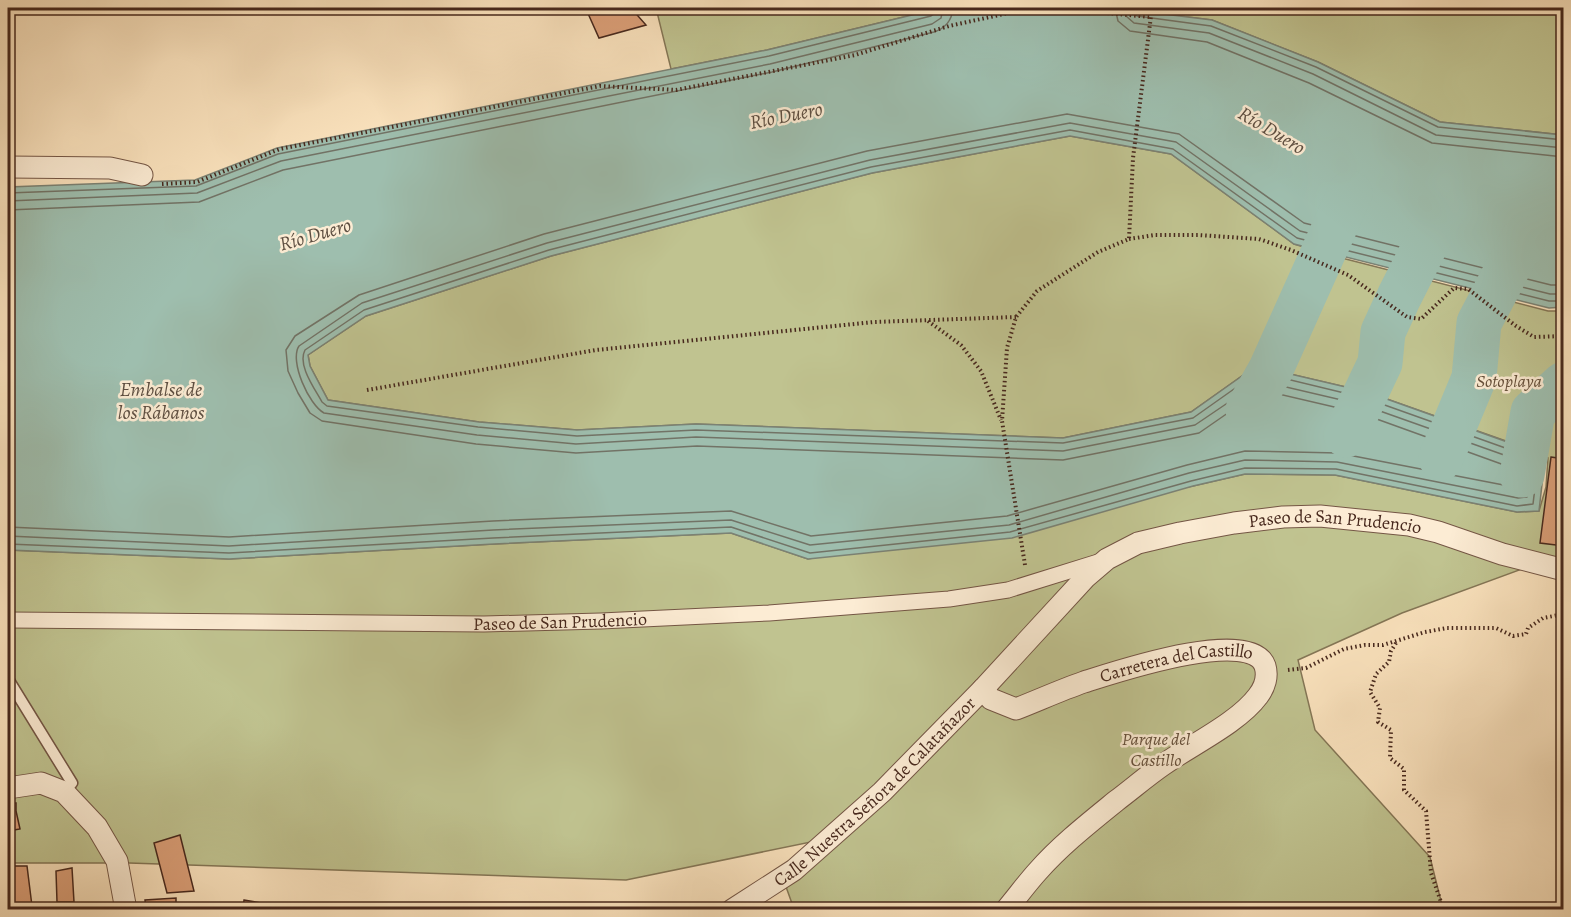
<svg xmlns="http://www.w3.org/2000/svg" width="1571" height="917" viewBox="0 0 1571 917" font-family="Alegreya,serif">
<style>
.green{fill:#c0c390;stroke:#847656;stroke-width:1.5}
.water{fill:#9ebeae;stroke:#7b8274;stroke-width:1.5}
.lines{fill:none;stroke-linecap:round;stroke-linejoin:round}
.shore{stroke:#727366;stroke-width:1.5}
.river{stroke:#9ebeae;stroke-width:45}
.building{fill:#db9f78;stroke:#47281d;stroke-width:1.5}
.service-casing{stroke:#745645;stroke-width:13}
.pedestrian-casing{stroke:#745645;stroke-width:17}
.minor-casing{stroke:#745645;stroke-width:23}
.path{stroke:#47281d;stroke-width:4;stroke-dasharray:1.5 3;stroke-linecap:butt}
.service{stroke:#fcecd4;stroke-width:10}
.pedestrian{stroke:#fcecd4;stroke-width:15}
.minor{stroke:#fcecd4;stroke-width:21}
.labels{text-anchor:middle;stroke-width:5;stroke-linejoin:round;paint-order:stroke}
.park-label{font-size:18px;font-style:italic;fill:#654f3a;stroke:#fcecd4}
.street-label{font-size:18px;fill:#47281d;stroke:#fcecd4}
.water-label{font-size:20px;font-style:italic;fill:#5d4e41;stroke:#fcecd4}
</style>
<rect width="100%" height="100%" fill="#fae2bd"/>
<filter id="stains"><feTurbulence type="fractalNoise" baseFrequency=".00333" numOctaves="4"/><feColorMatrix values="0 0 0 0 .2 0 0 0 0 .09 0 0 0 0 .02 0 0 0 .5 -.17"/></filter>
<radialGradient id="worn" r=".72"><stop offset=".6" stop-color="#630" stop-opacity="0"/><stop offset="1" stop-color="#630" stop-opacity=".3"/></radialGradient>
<g class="green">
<polygon points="656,8 941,8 767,50 671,69"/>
<polygon points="1115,8 1563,8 1563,135 1440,122 1318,62 1212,20"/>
<polygon points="1070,136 1171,154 1294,244 1334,256 1548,311 1563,311 1563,554 1402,613 1298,660 1315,730 1430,857 1443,909 794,909 785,884 840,836 626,880 129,863 8,863 8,550 229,559 494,544 731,533 808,559 1193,486 1245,474 1335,475 1517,512 1539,511 1546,487 1548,458 1546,455 1367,392 1256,366 1191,412 1063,438 696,424 577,430 479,422 328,400 310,366 308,355 366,316 551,256 872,173"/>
</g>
<polygon class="water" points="941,8 1115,8 1212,20 1318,62 1440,122 1563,135 1563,307 1549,308 1294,244 1171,154 1070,136 872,173 551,256 366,316 308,355 310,366 328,400 479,422 577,430 696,424 1063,438 1191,412 1256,366 1367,392 1527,449 1545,458 1539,511 1517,512 1335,475 1245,474 1193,486 1012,538 808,559 731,533 494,544 229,559 8,550 8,187 195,180 277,148 767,50"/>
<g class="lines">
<g class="shore">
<polyline points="1115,8 1118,21 1130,31 1207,42 1309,83 1432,143 1564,157"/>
<polyline points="1124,8 1126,16 1134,23 1209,33 1313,74 1436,135 1564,148"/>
<polyline points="1132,8 1133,13 1137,16 1211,26 1316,67 1438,127 1564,140"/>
<polyline points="8,193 196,186 278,154 769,56 931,16 935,13 936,8"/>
<polyline points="8,201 197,193 281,161 770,64 932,24 941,18 943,8"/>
<path d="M 8,210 L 199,202 L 283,170 L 772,72 L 934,32 C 946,28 952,20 953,8"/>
<polyline points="8,527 229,537 493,521 731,511 811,536 1007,516 1187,465 1245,451 1338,453 1519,488 1521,473 1518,470 1360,413 1261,390 1199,433 1063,460 697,446 576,453 476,444 322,421 310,413 298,393 288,371 286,350 295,336 359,295 544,234 867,151 1067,114 1179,134 1304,223 1551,285 1564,285"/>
<path d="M 8,536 L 229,546 L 493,530 L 731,520 L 810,545 L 1009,525 L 1189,473 L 1245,460 L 1337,462 L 1518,498 L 1527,497 L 1530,467 L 1521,461 L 1363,405 L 1260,381 L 1195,425 L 1063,451 L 696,437 L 576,444 L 477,435 L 324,413 C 309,405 289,361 299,346 L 362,303 L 547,243 L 870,160 L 1070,123 L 1176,142 L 1300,231 L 1550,294 L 1564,294"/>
<path d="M 8,544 L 229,553 L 493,538 L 731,527 L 810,553 L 1010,532 L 1191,481 L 1245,468 L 1336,469 L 1517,506 L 1533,504 L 1538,463 L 1525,455 L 1365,398 L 1258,372 L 1193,418 L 1063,443 L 696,430 L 577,436 L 478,427 L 327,406 L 322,402 C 315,389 297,365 305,350 L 364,310 L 549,250 L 871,167 L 1070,130 L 1173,149 L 1297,238 L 1549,301 L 1564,301"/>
</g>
<g class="river">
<polyline points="1248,410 1271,369 1350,193"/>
<polyline points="1346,435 1380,363 1383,332 1399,297 1439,218"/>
<polyline points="1441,458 1474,378 1479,323 1523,239"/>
<polyline points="1522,475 1533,412 1564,384"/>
</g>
</g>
<g class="building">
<polygon points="589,8 631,8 646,25 599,38 586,9"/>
<polygon points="1551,457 1564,459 1564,546 1540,543"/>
<polygon points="8,803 16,803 16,811 20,829 8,831"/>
<polygon points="180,835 194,891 167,893 154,843"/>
<polygon points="8,866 27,866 32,906 8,907"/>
<polygon points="72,868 74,902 57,902 56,871"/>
<polygon points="176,898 176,910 146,910 145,900"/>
<polygon points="244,900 285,907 284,910 243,910"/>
</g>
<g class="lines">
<g class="service-casing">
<polyline id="service" points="8,679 72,783 64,792"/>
</g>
<g class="pedestrian-casing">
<g id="pedestrian">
<path id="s1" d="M 8,620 L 484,624 L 601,621 L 769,613 L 949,599 L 1008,590 L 1098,562"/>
</g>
</g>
<g class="minor-casing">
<g id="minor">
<polyline points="8,167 110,168 142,175"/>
<path id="s2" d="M 983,689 L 991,699 L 1016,709 C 1039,700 1061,690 1084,682 C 1113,673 1251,626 1265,666 C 1268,676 1265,687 1258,696 C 1238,723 1191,745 1163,765 C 1147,776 1132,789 1116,801 C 1089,823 1061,845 1038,871 C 1027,883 1017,897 1006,910"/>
<polyline points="8,788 41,783 64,792 97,827 117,861 126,910"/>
<path id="s3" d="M 732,910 L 794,870 L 882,792 L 983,689 L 1086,577 L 1107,559 L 1138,543 L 1180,533 L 1234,523 L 1283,517 L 1320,516 L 1409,525 L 1438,532 L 1502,554 L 1564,570"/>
</g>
</g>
<g class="path">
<polyline points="162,184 197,182 280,149 600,86 676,90 855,55 949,26 1022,10 1085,11 1150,17"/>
<polyline points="1129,239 1155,235 1198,235 1259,239 1291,250 1348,275 1407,317 1421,319 1454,288 1468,289 1516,326 1534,337 1564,336"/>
<polyline points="928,321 961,345 981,371 1001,420"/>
<polyline points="367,390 596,350 874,322 1016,317"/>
<polyline points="1025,565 1002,421 1007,348 1016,317 1037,291 1098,252 1129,239 1133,158 1152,8"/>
<polyline points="1396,643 1391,651 1389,662 1376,674 1370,692 1380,708 1378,722 1391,730 1390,758 1404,769 1404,790 1426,811 1431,873 1441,902 1441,910"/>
<polyline points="1288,670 1306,668 1344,649 1365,645 1383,645 1425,632 1447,628 1496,628 1513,636 1526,634 1528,628 1543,618 1559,615 1564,613"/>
</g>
<use href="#service" class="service"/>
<use href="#pedestrian" class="pedestrian"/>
<use href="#minor" class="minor"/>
</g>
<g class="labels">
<g class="park-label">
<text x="1509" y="387">Sotoplaya</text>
<text x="1156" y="745">Parque del<tspan x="1156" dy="21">Castillo</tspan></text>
</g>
<g class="street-label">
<text dy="6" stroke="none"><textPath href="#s3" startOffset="750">Paseo de San Prudencio</textPath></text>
<text dy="6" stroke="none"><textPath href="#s1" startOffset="552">Paseo de San Prudencio</textPath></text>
<text dy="6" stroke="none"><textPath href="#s2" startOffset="208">Carretera del Castillo</textPath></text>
<text dy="6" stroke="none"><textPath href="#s3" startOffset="186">Calle Nuestra Señora de Calatañazor</textPath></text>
</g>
<g class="water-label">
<text transform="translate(786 115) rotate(-11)" y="7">Río Duero</text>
<text transform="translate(1272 130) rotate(31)" y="7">Río Duero</text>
<text transform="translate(315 234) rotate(-16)" y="7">Río Duero</text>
<text x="161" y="396">Embalse de<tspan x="161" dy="23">los Rábanos</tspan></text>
</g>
</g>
<rect width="1571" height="917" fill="none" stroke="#fae2bd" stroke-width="30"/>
<rect x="9" y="9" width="1553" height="899" fill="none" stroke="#47281d" stroke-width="3"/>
<rect x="15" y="15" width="1541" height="887" fill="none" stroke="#47281d" stroke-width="1.5"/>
<rect width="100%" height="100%" filter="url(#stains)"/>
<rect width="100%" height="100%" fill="url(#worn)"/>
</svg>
